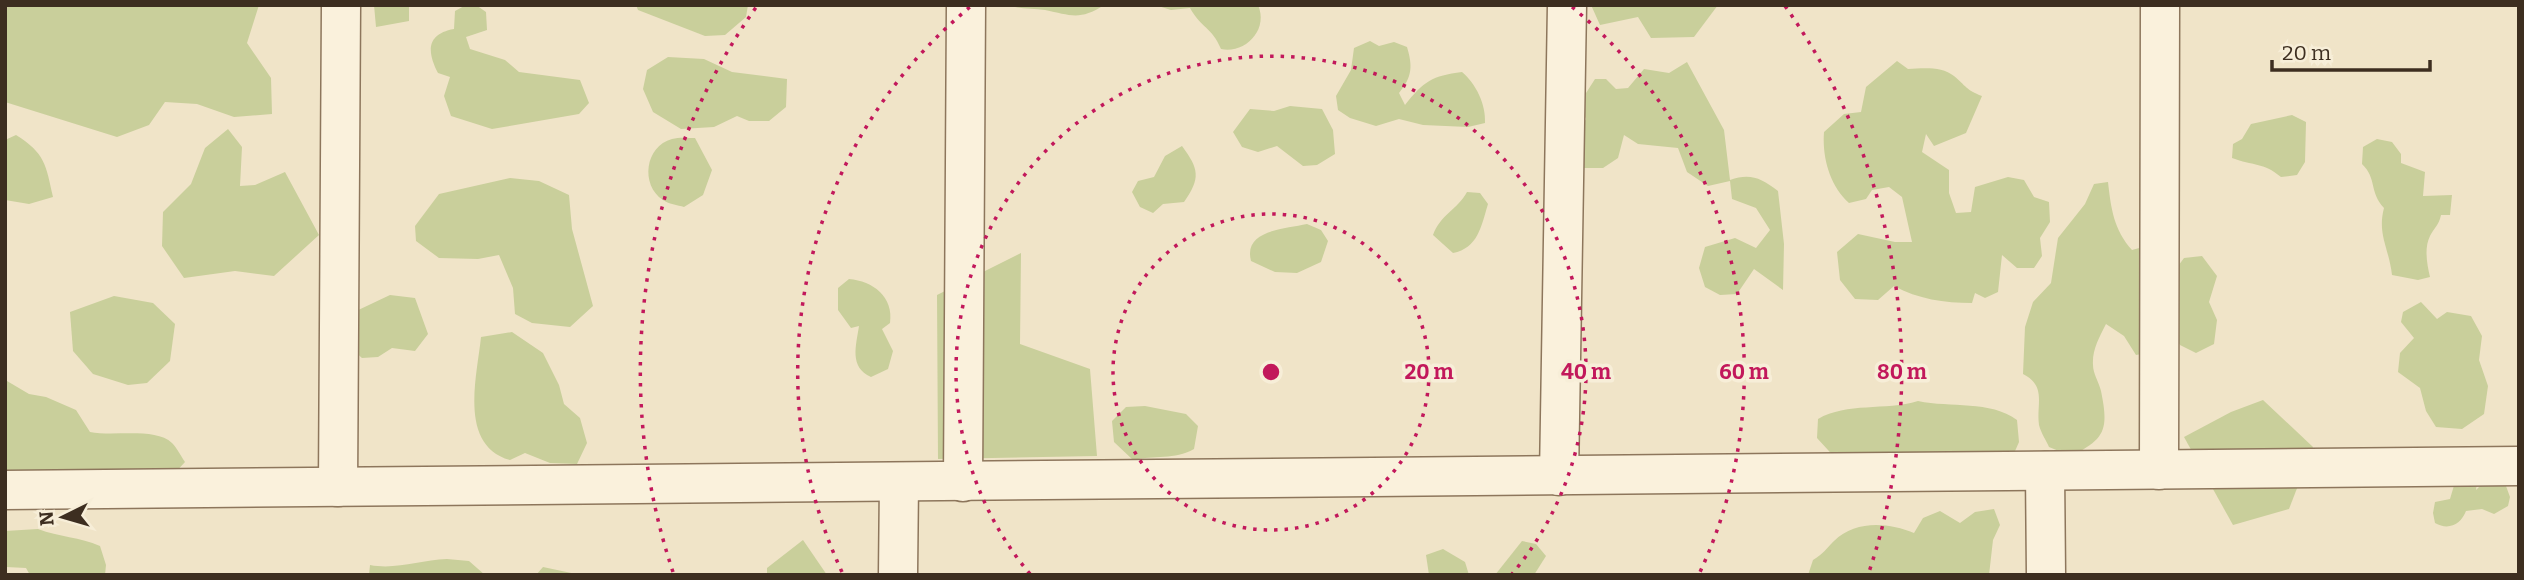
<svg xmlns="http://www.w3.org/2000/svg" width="2524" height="580" viewBox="0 0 2524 580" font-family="Bitter,serif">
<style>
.green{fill:#c9cf9b}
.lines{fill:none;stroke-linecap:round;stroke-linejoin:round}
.minor-casing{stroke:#8d765c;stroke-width:41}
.minor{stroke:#faf1dc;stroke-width:38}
.ring{fill:none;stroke:#c2185b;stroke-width:3.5;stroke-dasharray:3.5 7}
.centre{fill:#c2185b;stroke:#f7eed8;stroke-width:3.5}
.ring-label{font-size:21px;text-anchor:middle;font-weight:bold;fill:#c2185b;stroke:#f7eed8;stroke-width:7;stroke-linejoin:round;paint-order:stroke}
</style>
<rect width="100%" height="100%" fill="#f0e4c8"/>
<g class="green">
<polygon points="5,5 259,5 247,43 271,78 272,114 234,117 197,104 165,102 149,125 117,137 5,102"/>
<polygon points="374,5 409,5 409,21 376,27"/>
<path d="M 466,5 L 476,5 L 486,12 L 487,30 L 466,37 L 470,49 L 505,60 L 519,72 L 580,80 L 589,103 L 579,114 L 492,129 L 451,116 L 444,96 L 450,77 L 438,73 C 427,52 426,34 454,29 L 455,11 Z"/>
<polygon points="636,5 748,5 746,17 725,35 705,36 638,10"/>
<path d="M 1006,5 L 1104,5 C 1080,21 1070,15 1045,10 C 1032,8 1020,9 1006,5 Z"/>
<path d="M 1155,5 L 1258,5 C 1269,30 1245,54 1221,49 C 1212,27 1201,28 1190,8 L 1171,10 Z"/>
<polygon points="1591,5 1718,5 1694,37 1651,38 1638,17 1600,25"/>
<path d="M 1370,41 L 1379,46 L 1394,42 L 1407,47 C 1413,67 1412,77 1399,93 L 1405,105 C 1424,81 1432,76 1462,72 C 1476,84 1486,104 1485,123 L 1468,127 L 1423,125 L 1399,119 L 1376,126 L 1350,118 L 1338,110 L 1336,96 L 1351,70 L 1354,48 Z"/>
<polygon points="668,57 704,59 732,72 787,79 786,107 769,121 749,121 737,116 714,127 681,129 653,112 643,89 647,70"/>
<path d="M 1897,61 L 1908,69 C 1923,68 1942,66 1954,76 C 1966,86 1966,90 1982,96 L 1966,133 L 1934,146 L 1926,134 L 1922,152 L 1949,170 L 1949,193 L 1956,213 L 1971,212 L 1975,187 L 2008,177 L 2024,180 L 2034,197 L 2049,202 L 2050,222 L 2040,238 L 2042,256 L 2034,268 L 2017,268 L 2002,255 L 1998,292 L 1985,298 L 1975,293 L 1972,303 C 1944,303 1918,299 1894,286 L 1878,300 L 1855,299 L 1840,280 L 1837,252 L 1858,234 L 1895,242 L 1912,242 L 1902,197 L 1889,187 L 1872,190 L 1866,199 L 1849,203 C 1830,186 1822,158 1824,132 L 1844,114 L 1861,112 L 1866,87 Z"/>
<path d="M 1687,62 L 1724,130 L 1730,180 C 1750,173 1761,178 1778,191 L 1784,244 L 1783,290 L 1754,269 L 1737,294 L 1720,295 L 1705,287 L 1699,268 L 1705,247 L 1735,238 L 1756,248 L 1770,230 L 1756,208 L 1732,199 L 1730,181 L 1708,186 L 1687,172 L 1678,148 L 1638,144 L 1624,135 L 1618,158 L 1603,168 L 1584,168 C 1573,151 1575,135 1586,119 L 1579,104 L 1595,79 L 1606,79 L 1616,89 L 1628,88 L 1644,69 L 1669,73 Z"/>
<polygon points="1290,106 1322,109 1333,130 1335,154 1317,165 1303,166 1277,146 1258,152 1242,147 1233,132 1250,109 1274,111"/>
<path d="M 2292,115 L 2306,122 L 2305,162 L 2297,175 L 2281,177 C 2263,162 2253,166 2232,158 L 2233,144 L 2242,139 L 2251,124 Z"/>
<polygon points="228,129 242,147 240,186 255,185 285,172 319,235 274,276 235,271 184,278 162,246 163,212 191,184 205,148"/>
<path d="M 16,135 C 45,153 46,165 53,197 L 29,204 L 5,200 L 5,140 Z"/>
<path d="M 695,138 L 712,170 L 703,195 L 684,207 C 678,205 668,204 663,200 C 640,185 645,146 672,139 C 679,137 688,138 695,138 Z"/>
<path d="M 2377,139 L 2392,142 L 2401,154 L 2401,163 L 2425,172 L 2423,196 L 2452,195 L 2450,215 L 2441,215 C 2439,225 2434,228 2430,236 C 2424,248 2427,264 2430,277 L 2418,280 L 2392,275 C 2389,248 2377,234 2384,208 C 2369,192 2377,178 2362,164 L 2363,147 Z"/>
<path d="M 1182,146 C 1199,169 1201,178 1184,202 L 1163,204 L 1153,213 L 1140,207 L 1132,192 L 1138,181 L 1154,177 L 1165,156 Z"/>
<polygon points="510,178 539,181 569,195 572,229 593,306 570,327 532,323 515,314 513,288 499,255 478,259 439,258 416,241 415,226 439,194"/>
<path d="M 2108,182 C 2111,209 2114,230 2132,250 L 2150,245 L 2147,353 L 2136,355 L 2124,336 L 2106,324 C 2099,338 2092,350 2093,365 C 2093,374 2099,382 2101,391 C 2109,430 2105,439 2071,456 L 2049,447 C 2046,440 2041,433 2039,425 C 2036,404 2047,386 2023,374 L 2025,327 L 2033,302 L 2051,283 L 2058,238 L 2085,204 L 2094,184 Z"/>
<path d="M 1467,192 L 1480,193 L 1488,204 C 1481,227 1478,248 1453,253 L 1433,235 C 1440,215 1457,210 1467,192 Z"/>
<path d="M 1307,224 L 1321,230 L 1328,241 L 1321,262 L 1297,273 L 1275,272 L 1251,261 C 1243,230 1284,229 1307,224 Z"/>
<polygon points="1021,253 1020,344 1090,369 1097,456 938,459 937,295"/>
<polygon points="2202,256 2217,276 2209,302 2217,320 2214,344 2196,353 2180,345 2170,327 2173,273 2184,258"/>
<path d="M 849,279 C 873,281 894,297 890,323 L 882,329 L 893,351 L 888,369 L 871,377 C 849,367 856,346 859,326 L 851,328 L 838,310 L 838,288 Z"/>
<polygon points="390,295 415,298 428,334 415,351 392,348 378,357 362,358 352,349 352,313"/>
<polygon points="114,296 153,303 175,324 170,361 147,383 128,385 93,374 73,351 70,312"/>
<polygon points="2421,302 2437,319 2447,312 2471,316 2482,336 2479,360 2488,386 2484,414 2462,429 2436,427 2426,411 2420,388 2398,372 2400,353 2414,338 2401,322 2403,312"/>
<path d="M 512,332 L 543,353 L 559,385 L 564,404 L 580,418 L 587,443 L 577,464 L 550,463 L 525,453 L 510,460 C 458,445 477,377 481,337 Z"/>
<path d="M 5,377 L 7,381 L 29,394 L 46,397 L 76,410 L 90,432 C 113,437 155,427 172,443 C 177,448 181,456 185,462 L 171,477 L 5,500 Z"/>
<polygon points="2263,400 2313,447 2289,509 2233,525 2184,437 2231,412"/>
<path d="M 1918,401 C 1951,408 1990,400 2017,420 L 2019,442 L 2012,458 L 1839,462 L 1817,438 L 1818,419 C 1847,402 1885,411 1918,401 Z"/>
<path d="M 1145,406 L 1186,414 L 1198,426 L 1194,449 C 1174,460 1155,455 1133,460 L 1114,442 L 1112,421 L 1126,407 Z"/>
<path d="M 2499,467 L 2510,497 L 2508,506 L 2494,514 L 2482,509 L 2466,511 C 2461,524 2449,531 2435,523 L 2433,513 L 2435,502 L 2450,499 L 2458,472 L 2478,474 L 2476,490 Z"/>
<path d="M 1994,509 L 2000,525 L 1993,540 L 1989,575 L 1808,575 L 1813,560 C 1823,554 1827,548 1834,541 C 1855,520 1888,522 1914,533 L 1923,518 L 1940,511 L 1960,523 L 1975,512 Z"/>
<path d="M 38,529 C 59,537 80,537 100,546 L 106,565 L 105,575 L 30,575 L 26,568 L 6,567 L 5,531 Z"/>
<polygon points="803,540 827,575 767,575 767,568"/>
<polygon points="1522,541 1536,544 1546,556 1534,575 1495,575"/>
<polygon points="1443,549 1465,562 1469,575 1429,575 1426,555"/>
<path d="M 447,559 L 469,561 L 485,575 L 369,575 L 370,565 C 396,570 420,560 447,559 Z"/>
<polygon points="543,567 576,574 611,575 536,575"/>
</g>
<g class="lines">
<g class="minor-casing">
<g id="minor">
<polyline points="2159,470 2160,5"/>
<polyline points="2045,471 2046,575"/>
<polyline points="1559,476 1567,5"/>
<polyline points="963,482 966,5"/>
<polyline points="338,487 341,5"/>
<polyline points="5,490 2519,466"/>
<polyline points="898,575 899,482"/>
</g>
</g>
<use href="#minor" class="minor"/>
</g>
<g class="ring">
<circle cx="1271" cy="372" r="158"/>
<path d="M1030 574A315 315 0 1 1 1512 574"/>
<path d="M842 572A473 473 0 0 1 970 7M1572 7A473 473 0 0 1 1700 572"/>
<path d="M673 572A631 631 0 0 1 757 6M1785 6A631 631 0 0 1 1869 572"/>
</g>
<circle cx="1271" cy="372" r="10" class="centre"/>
<g class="ring-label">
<text x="1429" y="379">20 m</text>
<text x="1586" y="379">40 m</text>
<text x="1744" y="379">60 m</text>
<text x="1902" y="379">80 m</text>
</g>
<rect width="2524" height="580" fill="none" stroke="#3d2e20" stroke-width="14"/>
<g transform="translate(63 517) rotate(265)" stroke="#f7eed8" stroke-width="5" paint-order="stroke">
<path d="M0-5L12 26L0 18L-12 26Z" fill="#3d2e20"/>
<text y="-10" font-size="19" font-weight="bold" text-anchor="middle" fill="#3d2e20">N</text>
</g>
<path d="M2272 60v10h158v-10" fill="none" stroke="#3d2e20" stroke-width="3.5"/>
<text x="2282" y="60" font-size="21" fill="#3d2e20" stroke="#f7eed8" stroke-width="5" paint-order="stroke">20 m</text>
</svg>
